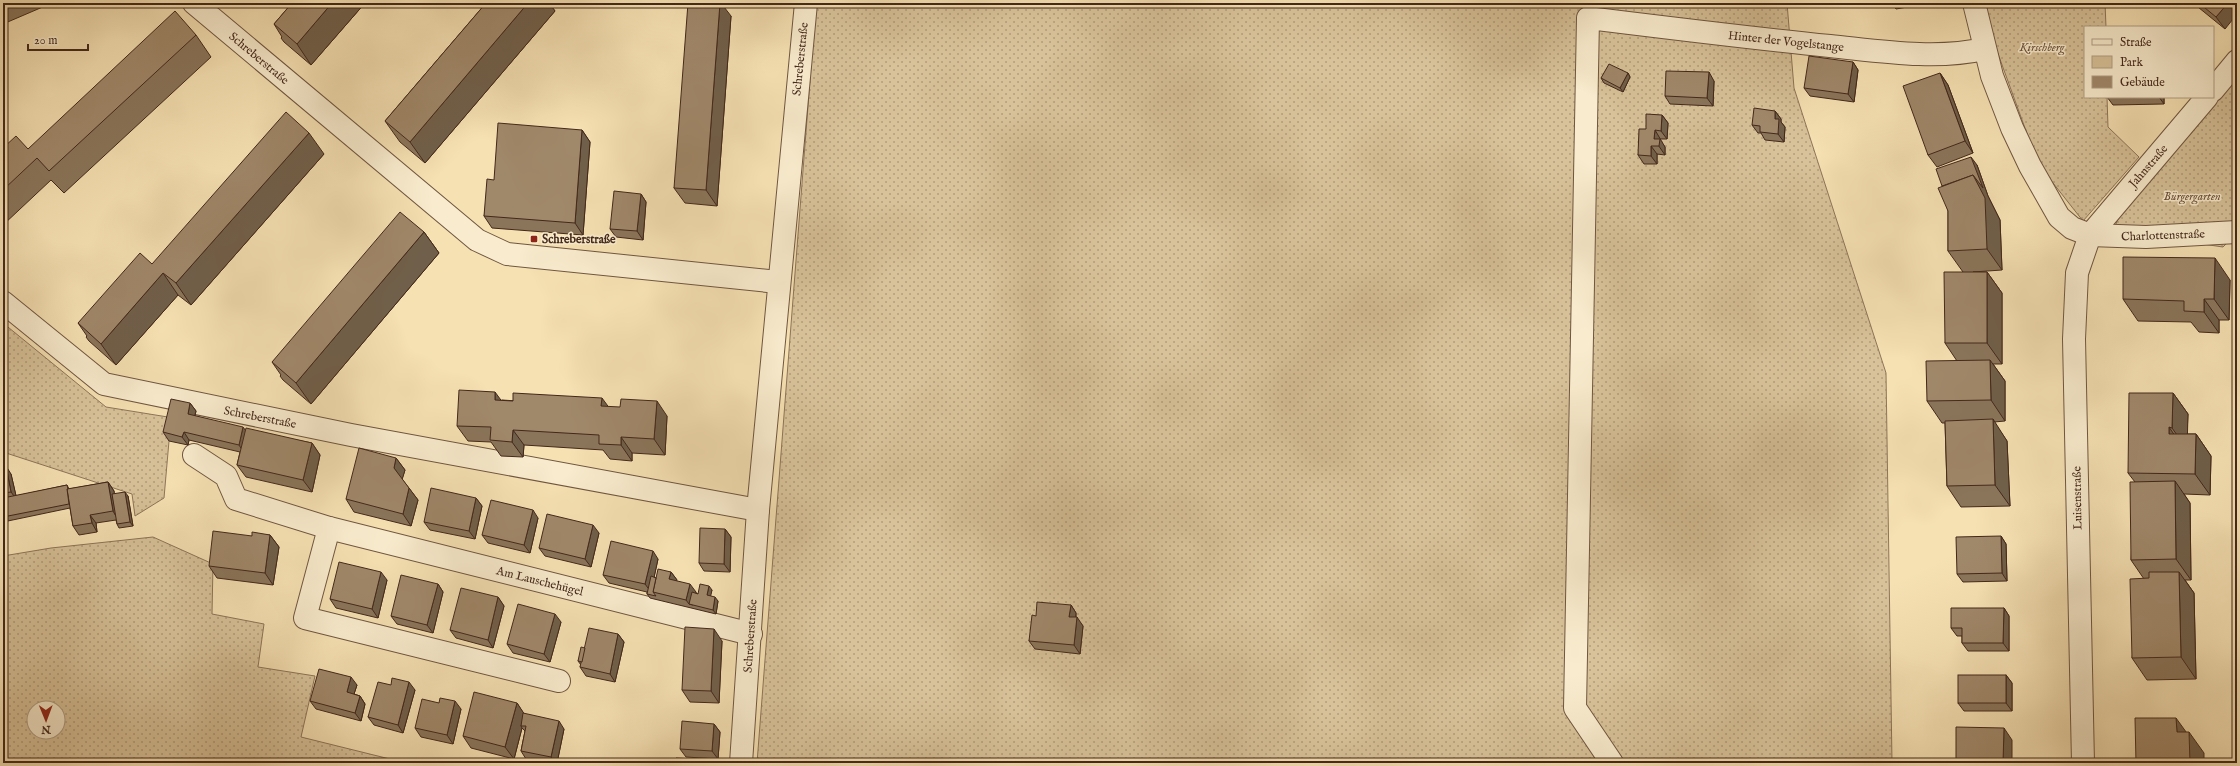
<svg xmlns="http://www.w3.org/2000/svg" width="2240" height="766" viewBox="0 0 2240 766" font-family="'IM FELL English',serif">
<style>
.green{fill:url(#green-dots);stroke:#8e755a;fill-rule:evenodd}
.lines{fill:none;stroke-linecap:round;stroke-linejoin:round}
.street-casing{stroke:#705641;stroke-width:24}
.street{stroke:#f9ecce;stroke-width:22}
.wall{fill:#8a755b;stroke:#43281b}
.shaded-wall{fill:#705f4a;stroke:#43281b}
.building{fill:#a0886a;stroke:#43281b}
.poi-dot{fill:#8f2418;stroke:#f9ecce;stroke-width:1.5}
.labels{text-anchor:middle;stroke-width:3;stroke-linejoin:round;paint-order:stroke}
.street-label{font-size:12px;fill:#43281b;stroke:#f9ecce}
.park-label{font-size:12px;font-style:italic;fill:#684e3a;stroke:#f9ecce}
.poi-label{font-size:12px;font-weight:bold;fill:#43281b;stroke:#f9ecce;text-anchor:start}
</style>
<defs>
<pattern id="green-dots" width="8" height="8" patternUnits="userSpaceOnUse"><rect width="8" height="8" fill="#d8c299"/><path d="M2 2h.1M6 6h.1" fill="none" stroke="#b19e7c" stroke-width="1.8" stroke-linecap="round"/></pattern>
</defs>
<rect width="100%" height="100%" fill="#f6e1b3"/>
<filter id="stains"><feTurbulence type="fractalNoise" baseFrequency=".005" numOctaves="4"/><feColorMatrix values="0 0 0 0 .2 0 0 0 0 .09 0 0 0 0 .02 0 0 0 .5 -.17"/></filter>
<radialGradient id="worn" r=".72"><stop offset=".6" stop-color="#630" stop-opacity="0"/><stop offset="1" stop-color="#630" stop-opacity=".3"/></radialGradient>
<g class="green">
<polygon points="816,3 1787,3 1794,88 1886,373 1892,763 757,763"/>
<polygon points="1984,3 2105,3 2106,27 2085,27 2085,97 2107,97 2108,127 2139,157 2083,221 2038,164 1997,51"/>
<polygon points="2237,75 2237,233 2223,247 2120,232 2116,224 2120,214"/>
<polygon points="3,323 106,407 174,418 169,441 164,498 135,516 132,494 3,452"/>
<path d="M 153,537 L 213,564 L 212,614 L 264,624 L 258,667 L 315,676 L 301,737 L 406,763 L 3,763 L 3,556 L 51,548 ZM 34,708 L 58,708 L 58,732 L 34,732 Z"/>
</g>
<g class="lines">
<g class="street-casing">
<g id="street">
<polyline points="194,3 477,240 507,254 778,282"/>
<polyline points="1974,3 1992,76 2012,128 2030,166 2059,217 2072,228 2090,235 2146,237 2237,232"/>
<polyline points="2213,90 2237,61"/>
<polyline points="3,302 104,384 351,435 758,510"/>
<polyline points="194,455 226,476 236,499 329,528 751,634"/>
<polyline points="329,528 305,618 559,681"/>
<polyline points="741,763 758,510 806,3"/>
<path d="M 1612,763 L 1575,708 L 1588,18 C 1669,28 1749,38 1830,46 C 1880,51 1935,60 1984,49"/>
<polyline points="2083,763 2074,339 2077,273 2090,235 2207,97"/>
</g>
</g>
<use href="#street" class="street"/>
</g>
<g class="wall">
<polygon points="3,3 52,3 3,24"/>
<polygon points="292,3 365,3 311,65 284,42 281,38 282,37 274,24"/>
<polygon points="486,3 549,3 555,11 425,163 400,142 385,121"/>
<polygon points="1891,3 1930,3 1896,9"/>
<polygon points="2193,3 2237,3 2225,29"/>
<polygon points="731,16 717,206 685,203 674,188"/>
<polygon points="196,35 211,57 64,193 51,180 3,225 3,148 28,149"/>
<polygon points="1853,62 1858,70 1854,102 1810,96 1804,88"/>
<polygon points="1628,73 1630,77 1623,92 1604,83 1601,78"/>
<polygon points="1940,73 1948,85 1973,153 1937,167 1928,155"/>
<polygon points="1714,81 1713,106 1670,104 1665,96"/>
<polygon points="2107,97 2164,97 2164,104 2113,105"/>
<polygon points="1775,111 1781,119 1781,122 1785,127 1784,142 1765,140 1761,133 1758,133 1752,125"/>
<polygon points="1662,115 1668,123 1667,139 1660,139 1660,140 1665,147 1665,155 1657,154 1657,164 1644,164 1638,155 1646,129"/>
<polygon points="582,130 590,142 583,235 492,228 484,216 494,180"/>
<polygon points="324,154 191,305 178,295 116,365 89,341 86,337 87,336 78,323 152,264"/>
<polygon points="1977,165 1988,196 2000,220 2002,270 1973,272 1987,272 2002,293 2002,364 1993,364 2005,381 2005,421 1994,422 2007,441 2010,506 1961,507 1947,486 1945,423 1942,423 1927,401 1957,361 1945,343 1963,272 1948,251 1948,211 1942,186"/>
<polygon points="641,194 646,202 643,240 616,237 610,229"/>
<polygon points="424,232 439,253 311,404 283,380 280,376 281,375 272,362"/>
<polygon points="2230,280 2229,320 2219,320 2219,333 2199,332 2191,322 2138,321 2123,299"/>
<polygon points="2173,393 2188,414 2187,434 2196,434 2211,456 2210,495 2184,494 2190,503 2191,580 2185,580 2194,593 2196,679 2147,680 2132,658 2144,579 2131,560 2135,482 2128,473"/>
<polygon points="502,400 608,407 667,416 665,455 632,453 632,461 610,459 603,450 524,445 523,457 501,456 491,442 468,441 457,426"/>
<polygon points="190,403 196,411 195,416 245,430 312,443 320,455 312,492 246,477 237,465 240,452 189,440 188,445 169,441 163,432"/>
<polygon points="396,458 405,470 402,479 418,500 411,526 354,512 346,499"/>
<polygon points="3,467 11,474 16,496 67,485 69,489 108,482 114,491 114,494 128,496 133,526 119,528 117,524 116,520 96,523 97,532 79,535 73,526 70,508 3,522"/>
<polygon points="476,498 482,506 475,539 430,530 424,522"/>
<polygon points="538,518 530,553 488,543 482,535"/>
<polygon points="725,529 731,537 730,572 704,571 699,563"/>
<polygon points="599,533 591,567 545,556 539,548"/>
<polygon points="270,535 279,547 273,585 217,578 209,566 252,536"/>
<polygon points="2001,536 2006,544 2007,581 1963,582 1957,574"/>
<polygon points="658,559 654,577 656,578 671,572 677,580 676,581 696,592 696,593 698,594 712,590 710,596 718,601 716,614 650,598 647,594 647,592 609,583 603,575"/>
<polygon points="387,580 378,618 336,608 330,599"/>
<polygon points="438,584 443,592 433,633 397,624 391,616"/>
<polygon points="498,597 504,606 493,648 456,638 450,630"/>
<polygon points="1071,605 1076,613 1076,617 1083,626 1080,654 1035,649 1029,641 1036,616"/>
<polygon points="2004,608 2009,616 2009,651 1968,651 1962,643 1962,636 1957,636 1951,628"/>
<polygon points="561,622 550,662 513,653 507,644"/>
<polygon points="618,634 624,642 615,682 586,676 580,667 581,665 578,661 585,648"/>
<polygon points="722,641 719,703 690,702 682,690"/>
<polygon points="2006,675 2012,683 2012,711 1964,711 1958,703"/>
<polygon points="357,685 354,694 360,696 365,704 361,721 316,709 310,701"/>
<polygon points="391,685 415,690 403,733 374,725 368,717"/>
<polygon points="439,703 461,709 453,744 421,737 415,728"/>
<polygon points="517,703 524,714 564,729 557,763 545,763 526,759 521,751 525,731 522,728 514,759 471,748 463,736"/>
<polygon points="714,724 720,732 718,759 686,757 680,749"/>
</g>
<g class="shaded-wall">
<polygon points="332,3 365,3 311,65 297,44"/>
<polygon points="528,3 549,3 555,11 425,163 410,142"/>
<polygon points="720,3 721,3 731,16 717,206 706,190"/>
<polygon points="2228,3 2237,3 2237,14 2225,29 2216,17"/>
<polygon points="1853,62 1858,70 1854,102 1848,94"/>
<polygon points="1709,72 1714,81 1713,106 1707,98"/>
<polygon points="1628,73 1630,77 1623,92 1620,88"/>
<polygon points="1940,73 1948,85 1973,153 1965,141"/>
<polygon points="2159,97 2164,97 2164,104"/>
<polygon points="1775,111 1781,119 1781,122 1785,127 1784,142 1778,134 1775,119"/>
<polygon points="1662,115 1668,123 1667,139 1661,131"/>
<polygon points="582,130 590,142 583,235 575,223"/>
<polygon points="1655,130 1665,147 1665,155 1654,139"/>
<polygon points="309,133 324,154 191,305 176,283"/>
<polygon points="1651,146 1657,154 1657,164 1651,156"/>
<polygon points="1971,157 1977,165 1988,196 2000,220 2002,270 1987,249 1973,175"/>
<polygon points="641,194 646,202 643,240 637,231"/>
<polygon points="424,232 439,253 311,404 296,383"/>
<polygon points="2215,258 2230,280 2229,320 2214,299"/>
<polygon points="1987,272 2002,293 2002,364 1987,343"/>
<polygon points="163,273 178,295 116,365 101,344"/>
<polygon points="2204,299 2219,320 2219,333 2204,312"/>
<polygon points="1990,360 2005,381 2005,421 1991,400"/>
<polygon points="495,392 506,407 495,400"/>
<polygon points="2173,393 2188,414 2187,449 2172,428"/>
<polygon points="602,398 613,413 601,406"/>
<polygon points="657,401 667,416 665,455 654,439"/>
<polygon points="190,403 196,411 193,422 188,414"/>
<polygon points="1993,419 2007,441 2010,506 1995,485"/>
<polygon points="243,427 249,435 244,453 239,445"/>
<polygon points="2169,427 2184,449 2169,434"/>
<polygon points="513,430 524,445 523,457 512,442"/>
<polygon points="184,432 189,440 188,445 182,437"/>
<polygon points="2196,434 2211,456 2210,495 2195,474"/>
<polygon points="621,437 632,453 632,461 621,445"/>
<polygon points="312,443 320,455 312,492 303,480"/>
<polygon points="396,458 405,470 402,480 394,468"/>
<polygon points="6,466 11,474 17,500 11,492"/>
<polygon points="2175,481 2190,503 2191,580 2176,559"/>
<polygon points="108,482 114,491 118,520 113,511"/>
<polygon points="409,488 418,500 411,526 403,514"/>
<polygon points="125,492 128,496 133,526 130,522"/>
<polygon points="476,498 482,506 475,539 469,531"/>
<polygon points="533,510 538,518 530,553 524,545"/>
<polygon points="90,515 96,523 97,532 92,523"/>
<polygon points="593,525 599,533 591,567 585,559"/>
<polygon points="725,529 731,537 730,572 724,564"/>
<polygon points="270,535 279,547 273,585 265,573"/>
<polygon points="2001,536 2006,544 2007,581 2002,573"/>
<polygon points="653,551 658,559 651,592 645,584"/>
<polygon points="381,572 387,580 378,618 372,609"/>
<polygon points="671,572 677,580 675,587 669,579"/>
<polygon points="2179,572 2194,593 2196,679 2181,657"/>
<polygon points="438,584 443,592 433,633 427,625"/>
<polygon points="690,584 696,592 693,605 689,604 686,600"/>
<polygon points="709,586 712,590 710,599 707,595"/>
<polygon points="498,597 504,606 493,648 488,640"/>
<polygon points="715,597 718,601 716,614 713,610"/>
<polygon points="1071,605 1076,613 1075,625 1069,617"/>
<polygon points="2004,608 2009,616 2009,651 2003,643"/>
<polygon points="555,614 561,622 550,662 544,654"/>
<polygon points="1077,617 1083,626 1080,654 1074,645"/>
<polygon points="714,629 722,641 719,703 711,691"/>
<polygon points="618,634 624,642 615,682 610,674"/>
<polygon points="2006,675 2012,683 2012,711 2006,703"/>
<polygon points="351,677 357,685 352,700 347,692"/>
<polygon points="409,682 415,690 403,733 398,725"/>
<polygon points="360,696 365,704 361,721 355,713"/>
<polygon points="455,701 461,709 453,744 447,735"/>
<polygon points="517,703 525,715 521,726 522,728 514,759 505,747"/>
<polygon points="2176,718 2189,736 2189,732 2204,753 2204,763 2190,763 2177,732"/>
<polygon points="559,721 564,729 557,763 555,763 551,757"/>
<polygon points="714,724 720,732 718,759 712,751"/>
<polygon points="2004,728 2012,740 2012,763 2003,763"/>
</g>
<g class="building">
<polygon points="292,3 332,3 297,44 274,24"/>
<polygon points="486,3 528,3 410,142 385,121"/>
<polygon points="688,3 720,3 706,190 674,188"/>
<polygon points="2199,3 2228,3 2216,17"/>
<polygon points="175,11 196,35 49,171 37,158 3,190 3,148 16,136 28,149"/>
<polygon points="1809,56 1853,62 1848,94 1804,88"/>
<polygon points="1609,64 1628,73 1620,88 1601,78"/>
<polygon points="1666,71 1709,72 1707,98 1665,96"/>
<polygon points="1940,73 1965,141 1928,155 1903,86"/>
<polygon points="1754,108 1775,111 1775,119 1779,119 1778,134 1760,132 1760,126 1752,125"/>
<polygon points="286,112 309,133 176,283 163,273 101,344 78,323 140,253 152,264"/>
<polygon points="1646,114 1662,115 1661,131 1655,130 1654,139 1660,139 1659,146 1651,146 1651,156 1638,155 1639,129 1646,129"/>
<polygon points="498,123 582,130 575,223 484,216 487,179 494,180"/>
<polygon points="1971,157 1983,188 1973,175 1942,186 1936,169"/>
<polygon points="1973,175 1985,198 1987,249 1948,251 1948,211 1938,188"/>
<polygon points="614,191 641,194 637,231 610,229"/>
<polygon points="400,212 424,232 296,383 272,362"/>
<polygon points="2123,257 2215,258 2214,299 2204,299 2204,312 2184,311 2184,301 2123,299"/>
<polygon points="1944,272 1987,272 1987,343 1945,343"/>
<polygon points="1990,360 1991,400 1927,401 1926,361"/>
<polygon points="459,390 495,392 495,400 513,401 513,393 602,398 601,406 620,407 621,399 657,401 654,439 621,437 621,445 599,444 599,435 513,430 512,442 490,440 491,427 457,426"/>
<polygon points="2129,393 2173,393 2172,428 2169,427 2169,434 2196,434 2195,474 2128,473"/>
<polygon points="171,399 190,403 188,414 243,427 239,445 184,432 182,437 163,432"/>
<polygon points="1993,419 1995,485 1947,486 1945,421"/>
<polygon points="246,428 312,443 303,480 237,465"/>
<polygon points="359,448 396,458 394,468 409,488 403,514 346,499"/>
<polygon points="6,466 11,492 3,493 3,467"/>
<polygon points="2175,481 2176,559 2131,560 2130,482"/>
<polygon points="108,482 113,511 90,515 92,523 73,526 67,489"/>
<polygon points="67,485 68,489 67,489 69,504 3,517 3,498"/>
<polygon points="431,488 476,498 469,531 424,522"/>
<polygon points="125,492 130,522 117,524 112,494"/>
<polygon points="491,500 533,510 524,545 482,535"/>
<polygon points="547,514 593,525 585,559 539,548"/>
<polygon points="700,528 725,529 724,564 699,563"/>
<polygon points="213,531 252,536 252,532 270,535 265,573 209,566"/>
<polygon points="2001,536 2002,573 1957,574 1956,537"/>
<polygon points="611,541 653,551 645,584 603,575"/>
<polygon points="339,562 381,572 372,609 330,599"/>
<polygon points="658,569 671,572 669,579 690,584 686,600 653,592"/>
<polygon points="2149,572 2179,572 2181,657 2132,658 2130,579 2149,578"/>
<polygon points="401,575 438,584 427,625 391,616"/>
<polygon points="651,576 656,578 653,592 656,596 647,594"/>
<polygon points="700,584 709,586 707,595 715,597 713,610 689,604 692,592 698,594"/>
<polygon points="461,588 498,597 488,640 450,630"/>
<polygon points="1037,602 1071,605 1069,617 1077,617 1074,645 1029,641 1032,615 1036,616"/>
<polygon points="518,604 555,614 544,654 507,644"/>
<polygon points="1951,608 2004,608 2003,643 1962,643 1962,628 1951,628"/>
<polygon points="685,627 714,629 711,691 682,690"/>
<polygon points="589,628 618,634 610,674 580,667"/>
<polygon points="581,647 585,648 582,662 578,661"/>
<polygon points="319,669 351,677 347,692 360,696 355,713 310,701"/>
<rect x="1958" y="675" width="48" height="28"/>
<polygon points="392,678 409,682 398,725 368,717 378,682 391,685"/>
<polygon points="474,692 517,703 505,747 463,736"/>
<polygon points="440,698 455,701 447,735 415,728 422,699 439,703"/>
<polygon points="523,713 559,721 551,757 521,751 526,726 521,726"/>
<polygon points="2135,718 2176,718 2177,732 2189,732 2190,763 2136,763"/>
<polygon points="682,721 714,724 712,751 680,749"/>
<polygon points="1956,727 2004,728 2003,763 1956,763"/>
<polygon points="676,758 710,760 710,763 675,763"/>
</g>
<rect class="poi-dot" x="530" y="235" width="8" height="8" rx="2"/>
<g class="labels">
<g class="street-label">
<text transform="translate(1786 41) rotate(6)" y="4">Hinter der Vogelstange</text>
<text transform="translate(259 58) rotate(40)" y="4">Schreberstraße</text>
<text transform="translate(800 59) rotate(-84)" y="4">Schreberstraße</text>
<text transform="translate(2148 166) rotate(-49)" y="4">Jahnstraße</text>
<text transform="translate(2163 235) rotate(-2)" y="4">Charlottenstraße</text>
<text transform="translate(260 417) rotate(11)" y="4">Schreberstraße</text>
<text transform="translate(2077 498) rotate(-91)" y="4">Luisenstraße</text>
<text transform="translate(540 581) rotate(14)" y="4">Am Lauschehügel</text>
<text transform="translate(750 636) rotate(-86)" y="4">Schreberstraße</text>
</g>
<g class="park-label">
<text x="2042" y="51">Kirschberg</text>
<text x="2192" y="200">Bürgergarten</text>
</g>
<g class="poi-label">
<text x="542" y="243">Schreberstraße</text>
</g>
</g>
<rect width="2240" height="766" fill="none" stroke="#f6e1b3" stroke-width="16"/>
<rect x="4" y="4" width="2232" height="758" fill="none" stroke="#43281b" stroke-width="2"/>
<rect x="8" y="8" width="2224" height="750" fill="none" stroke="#43281b"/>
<rect x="2084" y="26" width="130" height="72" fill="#f9ecce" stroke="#b09e86"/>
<rect x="2092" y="39" width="20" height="6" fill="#f9ecce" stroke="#b09e86"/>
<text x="2120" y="46" font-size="12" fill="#43281b">Straße</text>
<rect x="2092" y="56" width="20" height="12" fill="#d8c299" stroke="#b09e86"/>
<text x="2120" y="66" font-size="12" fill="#43281b">Park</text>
<rect x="2092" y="76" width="20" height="12" fill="#a0886a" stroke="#b09e86"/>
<text x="2120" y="86" font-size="12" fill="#43281b">Gebäude</text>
<g transform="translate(46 720) rotate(179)"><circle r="19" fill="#f9ecce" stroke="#b09e86"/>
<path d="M0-3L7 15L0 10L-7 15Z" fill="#8f2418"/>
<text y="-6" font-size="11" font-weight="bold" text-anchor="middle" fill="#43281b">N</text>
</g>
<path d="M28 44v6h60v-6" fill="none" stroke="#43281b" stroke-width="2"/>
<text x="34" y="44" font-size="12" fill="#43281b" stroke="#f9ecce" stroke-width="3" paint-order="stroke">20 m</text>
<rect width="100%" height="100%" filter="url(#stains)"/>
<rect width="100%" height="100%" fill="url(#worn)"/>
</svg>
